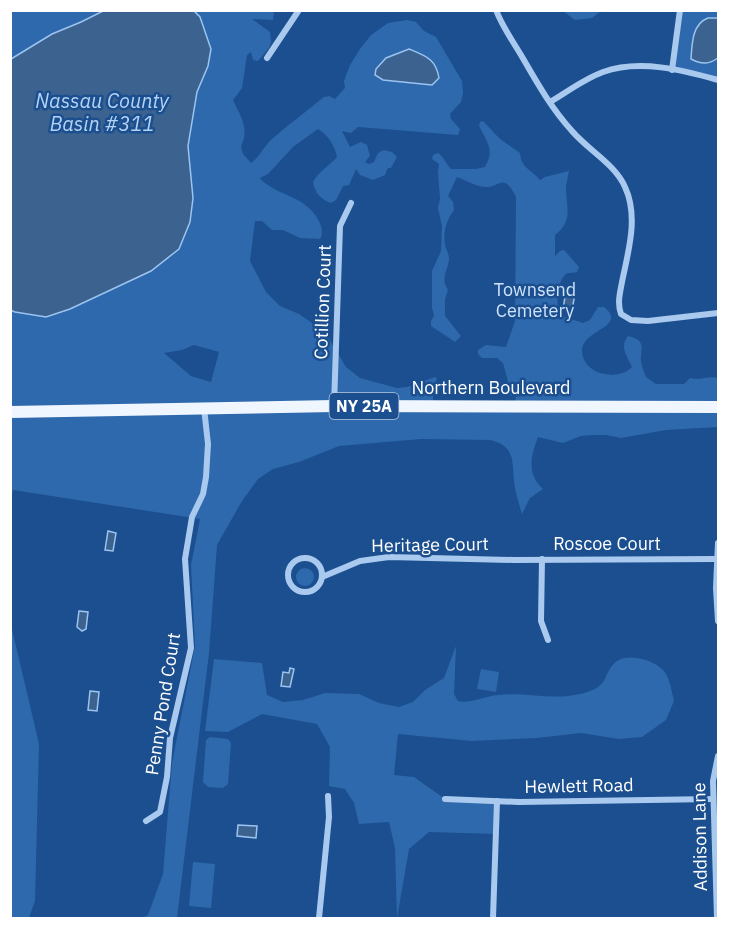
<svg xmlns="http://www.w3.org/2000/svg" width="729" height="929" viewBox="0 0 729 929" font-family="'IBM Plex Sans',sans-serif">
<style>
.green{fill:#2e69ad;fill-rule:evenodd}
.water{fill:#3c6290;stroke:#9cc4f0;stroke-width:1.5}
.lines{fill:none;stroke-linecap:round;stroke-linejoin:round}
.minor{stroke:#a9c9ee;stroke-width:6}
.primary{stroke:#f0f6ff;stroke-width:12}
.labels{text-anchor:middle;stroke-width:5;stroke-linejoin:round;paint-order:stroke}
.shield{fill:#1b4f8f;stroke:#bbcadd;stroke-width:1.5}
.shield-label{font-size:16px;font-weight:bold;fill:#fff}
.park-label{font-size:18px;fill:#cfe3fa;stroke:#1b4f8f}
.street-label{font-size:18px;fill:#fff;stroke:#1b4f8f}
.water-label{font-size:20px;font-style:italic;fill:#b5d3f5;stroke:#1b4f8f}
</style>
<rect width="100%" height="100%" fill="#1b4f8f"/>
<g class="green">
<polygon points="10,11 103,11 81,22 52,34 11,59"/>
<path d="M 194,11 L 274,11 L 273,20 L 252,19 L 270,32 L 271,42 L 269,48 L 258,61 L 253,60 L 251,52 L 247,55 L 242,88 L 233,100 C 240,115 250,129 241,146 L 243,154 L 251,163 C 259,158 264,146 272,139 C 289,124 307,111 324,97 L 329,96 L 335,99 L 345,88 L 344,81 L 350,65 L 360,49 L 371,35 L 388,23 L 407,20 L 416,22 L 424,31 L 436,37 L 462,81 L 463,93 L 461,102 L 450,114 L 451,119 L 460,129 L 458,135 L 358,127 L 351,133 L 342,131 L 350,147 L 361,142 L 367,145 L 370,156 L 365,162 L 369,164 L 374,162 L 378,153 L 384,150 L 392,152 L 397,157 L 391,168 L 388,168 L 385,175 L 373,180 L 360,175 L 356,169 L 349,185 L 343,186 L 336,200 L 331,203 C 320,199 315,193 313,182 C 318,172 329,166 337,157 C 335,146 328,135 318,129 L 293,147 L 268,174 L 260,178 C 269,190 292,195 304,204 C 314,211 327,228 320,239 L 300,238 L 283,230 L 272,230 L 262,221 L 255,221 L 250,261 L 266,292 L 280,306 L 299,314 L 325,332 L 346,367 L 360,378 L 397,388 L 407,387 L 435,377 L 437,378 L 436,382 L 437,388 L 433,395 L 433,405 L 515,405 L 516,396 L 511,396 L 503,390 L 508,381 L 503,363 L 497,358 L 482,358 L 478,354 L 478,350 L 486,345 L 506,347 L 515,321 L 516,197 C 503,171 500,188 485,187 C 474,186 466,180 457,177 L 448,196 L 453,202 L 454,210 C 446,221 443,232 445,245 C 446,250 449,253 449,259 C 448,271 440,278 448,290 L 445,299 L 445,316 L 461,336 L 455,342 L 431,326 L 431,321 L 434,316 L 432,308 L 432,271 L 441,251 L 442,226 L 438,208 L 440,199 L 438,172 L 439,164 L 432,159 L 433,155 L 438,153 C 443,156 446,164 451,169 L 476,169 L 485,167 C 495,150 487,142 479,126 L 480,122 L 483,121 L 500,139 L 520,153 C 521,168 532,170 540,180 L 545,177 L 569,171 C 568,176 567,181 566,186 C 565,204 575,220 555,235 L 555,256 L 560,251 L 564,250 L 579,267 L 577,272 C 572,274 567,271 564,276 C 558,283 555,306 560,313 C 565,319 576,320 583,323 L 590,320 L 598,307 L 604,307 C 629,327 581,330 582,351 C 583,376 620,381 632,367 C 627,356 619,347 628,336 C 644,340 642,345 641,357 C 640,363 644,371 646,377 L 656,384 L 684,384 L 690,378 C 700,381 709,375 718,378 L 718,427 L 666,430 L 621,438 L 606,435 L 593,435 L 581,436 L 563,443 L 538,437 C 531,456 526,473 543,489 L 530,498 L 522,514 C 519,504 515,492 514,481 C 512,460 515,446 490,440 L 421,439 L 339,446 L 299,462 L 273,469 L 258,479 L 242,501 L 217,545 L 209,653 L 177,918 L 141,918 L 148,915 L 163,874 L 172,763 L 195,646 L 191,565 L 200,519 L 13,490 L 11,496 L 11,310 L 15,312 L 193,198 L 188,146 L 197,92 L 208,66 L 200,18 ZM 194,345 L 219,352 L 211,382 L 191,376 L 164,353 L 182,350 Z"/>
<polygon points="563,11 601,11 592,18 575,20"/>
<polygon points="680,11 718,11 718,80 672,70"/>
<circle cx="305" cy="577" r="9"/>
<polygon points="11,625 39,744 35,901 29,918 11,918"/>
<path d="M 456,646 L 454,694 L 458,701 C 470,704 485,696 498,695 C 530,691 557,703 590,691 C 609,685 604,670 617,661 C 629,653 654,660 664,671 C 670,678 672,693 674,701 L 666,720 L 642,737 L 619,739 L 581,733 L 537,738 L 472,741 L 398,734 L 394,775 L 414,777 L 445,799 L 497,801 L 496,834 L 429,832 L 409,849 L 397,918 L 395,848 L 389,822 L 359,824 L 354,803 L 345,789 L 329,786 L 330,747 L 317,724 L 262,714 L 228,732 L 205,731 L 214,659 L 262,663 L 267,695 L 283,702 L 303,700 L 325,693 L 359,694 L 379,703 L 399,707 L 413,702 L 425,690 L 444,678 Z"/>
<polygon points="481,669 499,672 496,692 477,689"/>
<polygon points="210,737 228,739 231,743 228,784 223,788 208,787 203,782 206,740"/>
<polygon points="193,862 215,864 211,908 189,906"/>
</g>
<g class="water">
<polygon points="103,11 194,11 200,17 211,49 208,66 197,92 188,146 193,198 190,222 179,249 151,271 70,309 46,317 15,312 10,310 11,59 52,34 81,22"/>
<path d="M 708,18 L 718,18 L 718,58 C 709,64 702,65 691,59 C 692,44 692,24 708,18 Z"/>
<path d="M 409,49 C 426,56 436,59 439,78 L 432,85 L 383,80 L 375,75 L 376,69 L 386,58 Z"/>
<polygon points="566,291 575,293 572,311 563,309"/>
<polygon points="108,531 116,533 113,551 105,550"/>
<polygon points="79,611 88,612 86,629 82,631 77,627"/>
<polygon points="290,668 294,669 290,687 281,686 283,672 289,673"/>
<polygon points="90,691 99,692 97,711 88,710"/>
<polygon points="238,825 257,826 256,838 237,836"/>
</g>
<g class="lines">
<g class="minor">
<path d="M 496,10 C 502,26 512,40 521,55 C 536,81 551,108 572,131 C 588,150 615,164 625,187 C 639,217 628,252 622,282 C 620,293 617,303 621,314 L 631,320 L 648,321 L 718,313"/>
<polyline points="267,58 299,10"/>
<polyline points="672,70 680,10"/>
<path d="M 550,102 C 567,92 584,79 603,72 C 639,59 683,70 718,80"/>
<polyline points="334,406 340,226 351,203"/>
<polyline points="718,543 716,588 718,621"/>
<circle cx="305" cy="575" r="17"/>
<polyline points="542,559 541,621 548,640"/>
<polyline points="322,577 360,561 389,557 514,560 717,559"/>
<polyline points="445,799 519,802 713,799"/>
<polyline points="146,821 160,812 167,777 170,738 191,648 185,559 192,517 203,494 206,477 208,444 204,408"/>
<polyline points="319,918 329,817 328,796"/>
<polyline points="493,918 497,801"/>
<polyline points="717,918 713,781 718,756"/>
</g>
<polyline class="primary" points="10,412 334,406 718,407"/>
</g>
<g class="labels">
<rect class="shield" x="329.5" y="393" width="69" height="26" rx="4.5"/>
<g class="shield-label">
<text x="364" y="412">NY 25A</text>
</g>
<g class="park-label">
<text x="535" y="296">Townsend<tspan x="535" dy="21">Cemetery</tspan></text>
</g>
<g class="street-label">
<text transform="translate(323 302) rotate(-88)" y="6">Cotillion Court</text>
<text x="491" y="394">Northern Boulevard</text>
<text x="607" y="550">Roscoe Court</text>
<text transform="translate(430 545) rotate(-1)" y="6">Heritage Court</text>
<text transform="translate(163 704) rotate(-81)" y="6">Penny Pond Court</text>
<text transform="translate(579 786) rotate(-1)" y="6">Hewlett Road</text>
<text transform="translate(700 837) rotate(-91)" y="6">Addison Lane</text>
</g>
<g class="water-label">
<text x="102" y="108">Nassau County<tspan x="102" dy="23">Basin #311</tspan></text>
</g>
</g>
<rect width="729" height="929" fill="none" stroke="#ffffff" stroke-width="24"/>
</svg>
